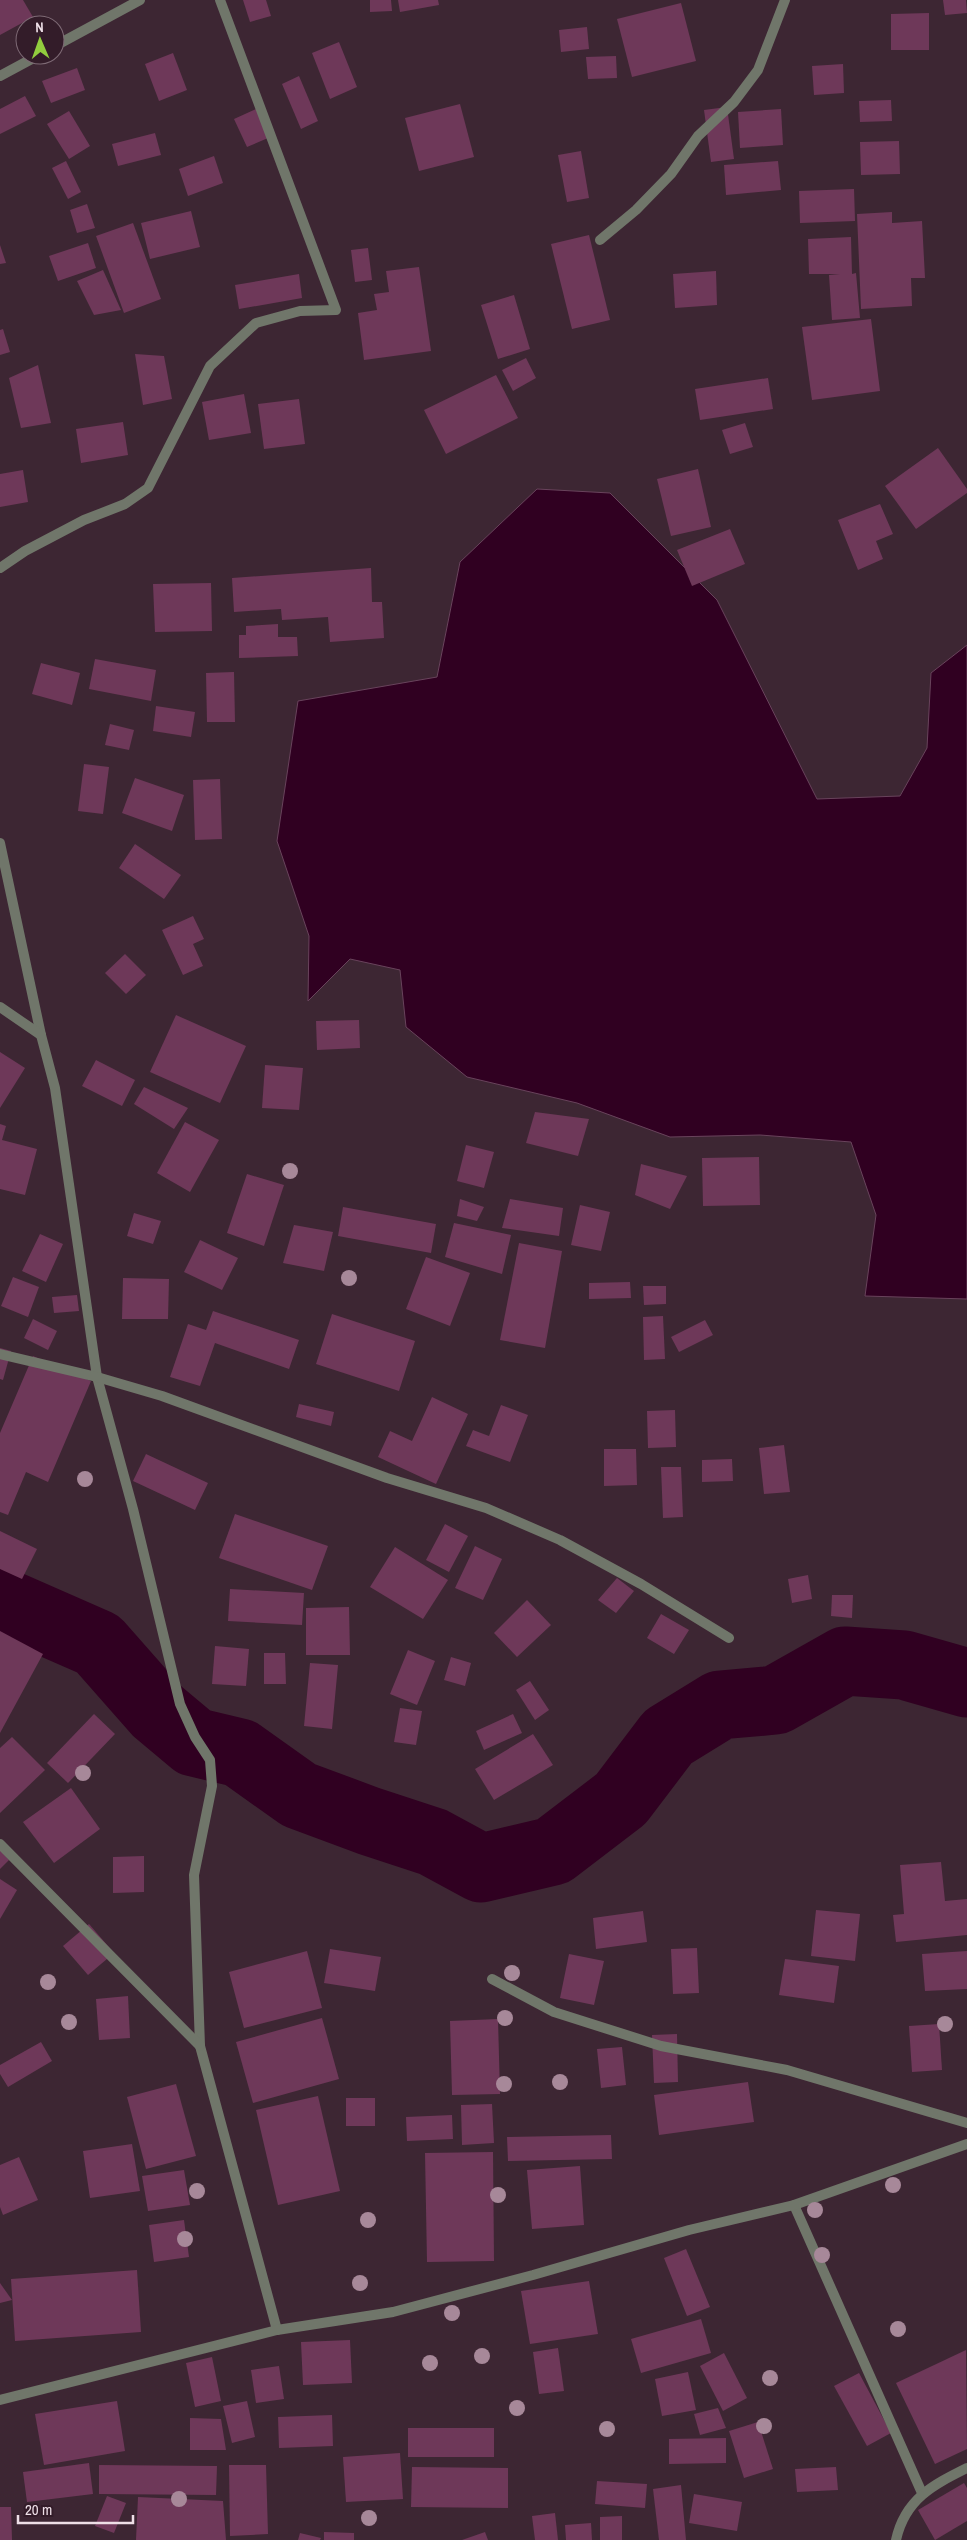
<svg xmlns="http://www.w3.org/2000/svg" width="967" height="2540" viewBox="0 0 967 2540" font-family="'Archivo Narrow',sans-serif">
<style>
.water{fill:#300021;stroke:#69435c}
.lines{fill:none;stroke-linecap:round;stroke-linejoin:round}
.river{stroke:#300021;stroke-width:69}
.building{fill:#6e3859}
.minor{stroke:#70766a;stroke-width:10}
.tree{fill:#a78899}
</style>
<rect width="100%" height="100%" fill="#3d2633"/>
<polygon class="water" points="537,489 610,493 717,600 817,799 900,796 927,748 931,673 967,645 967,1299 865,1296 876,1215 851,1142 760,1135 670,1137 577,1103 467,1077 406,1027 400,970 350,959 308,1001 309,936 277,841 298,701 437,677 460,562"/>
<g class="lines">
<polyline class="river" points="0,1601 98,1644 157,1711 194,1742 240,1753 299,1795 369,1821 433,1842 481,1868 553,1851 621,1799 668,1737 720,1705 776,1700 845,1661 904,1665 967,1683"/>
</g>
<g class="building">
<polygon points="0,0 23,0 33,17 0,35"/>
<polygon points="243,0 266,0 271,16 250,22"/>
<polygon points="370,0 391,0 392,11 370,12"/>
<polygon points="398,0 438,0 439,5 400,12"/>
<polygon points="943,0 966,0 967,13 945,15"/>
<polygon points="681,3 696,61 632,77 617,19"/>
<polygon points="929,13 929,50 891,50 891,14"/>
<polygon points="587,27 589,49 561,52 559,30"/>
<polygon points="339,42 357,87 330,99 312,53"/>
<polygon points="173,53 187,90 159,101 145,64"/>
<polygon points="616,56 617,78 588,79 586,57"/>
<polygon points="843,64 844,93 814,95 812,66"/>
<polygon points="77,68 85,90 51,103 42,81"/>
<polygon points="299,76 318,121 301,129 282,84"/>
<polygon points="25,96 36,116 0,134 0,109"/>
<polygon points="891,100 892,121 860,122 859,101"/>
<polygon points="460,104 474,157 419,171 405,118"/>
<polygon points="727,107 734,159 711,162 704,110"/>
<polygon points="256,109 268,138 247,147 234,119"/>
<polygon points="781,109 783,145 740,148 738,112"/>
<polygon points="69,111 90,146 69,159 47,124"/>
<polygon points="155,133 161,155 118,166 112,144"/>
<polygon points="899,141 900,174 861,175 860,142"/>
<polygon points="581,151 589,198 567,202 558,155"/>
<polygon points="214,156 223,183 188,196 179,169"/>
<polygon points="66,161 81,192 68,199 52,168"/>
<polygon points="778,161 781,190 726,195 724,165"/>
<polygon points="854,189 855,221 800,223 799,191"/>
<polygon points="87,204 95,228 77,233 70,210"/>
<polygon points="191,211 200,247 150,259 141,223"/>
<polygon points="892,212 892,223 922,221 925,278 911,278 912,306 861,309 857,214"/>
<polygon points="133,223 161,299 124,313 96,236"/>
<polygon points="589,235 610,320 572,329 551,244"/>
<polygon points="851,237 852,274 856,273 860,318 832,320 829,275 840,274 809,274 808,239"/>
<polygon points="88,243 96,268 58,281 49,256"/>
<polygon points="0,245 6,263 0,264"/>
<polygon points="368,248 372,280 355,282 351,250"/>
<polygon points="419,267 431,351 364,360 358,313 377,310 374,294 389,292 386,271"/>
<polygon points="103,270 121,310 94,315 77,281"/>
<polygon points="716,271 717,305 675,308 673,274"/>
<polygon points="299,274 302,298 239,309 235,285"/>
<polygon points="514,295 530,349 498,359 481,305"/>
<polygon points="871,319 880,391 812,400 802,327"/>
<polygon points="3,329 10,352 0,355 0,330"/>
<polygon points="135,354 164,356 172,399 143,405"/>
<polygon points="526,358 536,378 513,391 502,370"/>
<polygon points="38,365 51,423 21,428 9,378"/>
<polygon points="496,375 518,418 446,454 424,410"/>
<polygon points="768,378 773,409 700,420 695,389"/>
<polygon points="244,394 251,433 209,440 202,402"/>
<polygon points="299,399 305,444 264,449 258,404"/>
<polygon points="123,422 128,455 81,463 76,429"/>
<polygon points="745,423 753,447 730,454 722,430"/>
<polygon points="938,448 967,489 967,493 916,529 885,486"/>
<polygon points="698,469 711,527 671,536 657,479"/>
<polygon points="23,470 28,502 0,507 0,474"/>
<polygon points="880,504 893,534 876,541 883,559 858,570 838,520"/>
<polygon points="730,529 745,564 692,586 677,550"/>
<polygon points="371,568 372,602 382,602 384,638 330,642 328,617 282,620 281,609 234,612 232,578"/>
<polygon points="211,583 212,631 155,632 153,584"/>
<polygon points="278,624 278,637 297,637 298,656 239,658 239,635 246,635 246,626"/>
<polygon points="95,659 156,670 151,701 89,689"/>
<polygon points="41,663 80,673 72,705 32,694"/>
<polygon points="234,672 235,722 207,722 206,673"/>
<polygon points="156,706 195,712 191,737 153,731"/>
<polygon points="110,724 134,730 129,750 105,745"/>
<polygon points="84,764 109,767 103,814 78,811"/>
<polygon points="135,778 184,795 172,831 122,813"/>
<polygon points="220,779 222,839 195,840 193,780"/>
<polygon points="135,844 181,875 164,899 119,868"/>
<polygon points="193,916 204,939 193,944 203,966 183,975 162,930"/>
<polygon points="125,954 146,975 126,994 105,973"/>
<polygon points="176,1015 246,1046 220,1103 150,1072"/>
<polygon points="359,1020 360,1048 317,1050 316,1021"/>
<polygon points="0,1052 25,1068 0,1108"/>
<polygon points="96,1060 135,1080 122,1106 82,1086"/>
<polygon points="265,1065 303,1068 299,1110 262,1108"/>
<polygon points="144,1087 188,1108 174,1129 134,1104"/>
<polygon points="535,1112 589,1119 578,1156 526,1143"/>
<polygon points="185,1122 219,1140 190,1192 157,1173"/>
<polygon points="0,1124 6,1126 2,1140 37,1149 25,1195 0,1189"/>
<polygon points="466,1145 494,1152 484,1188 457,1181"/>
<polygon points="759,1157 760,1205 703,1206 702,1158"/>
<polygon points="641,1164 687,1176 670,1209 635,1195"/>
<polygon points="247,1174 284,1185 264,1246 227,1233"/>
<polygon points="460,1199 484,1207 477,1221 457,1216"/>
<polygon points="510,1199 563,1208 559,1236 502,1228"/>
<polygon points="580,1205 610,1212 601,1251 571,1245"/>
<polygon points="343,1207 436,1224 431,1253 338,1236"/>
<polygon points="134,1213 161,1221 153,1244 127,1236"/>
<polygon points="454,1223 511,1235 502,1274 445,1257"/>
<polygon points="294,1225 333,1232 324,1271 283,1263"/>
<polygon points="40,1234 63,1244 46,1282 22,1271"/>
<polygon points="200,1240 238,1258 222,1290 184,1272"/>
<polygon points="519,1243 562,1251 545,1348 500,1340"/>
<polygon points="426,1257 470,1273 450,1326 406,1309"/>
<polygon points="13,1277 39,1287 28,1317 1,1306"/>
<polygon points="123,1278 169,1279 168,1319 122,1319"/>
<polygon points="630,1282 631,1298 589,1299 589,1283"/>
<polygon points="643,1286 666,1286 666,1304 644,1305"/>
<polygon points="77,1295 79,1311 54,1313 52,1297"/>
<polygon points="213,1311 299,1340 289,1369 215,1343 200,1386 170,1377 188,1324 206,1330"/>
<polygon points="332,1314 415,1341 399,1391 316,1364"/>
<polygon points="663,1316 665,1359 644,1360 643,1317"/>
<polygon points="33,1319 57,1331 48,1350 24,1338"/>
<polygon points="705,1320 713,1335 679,1352 671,1337"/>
<polygon points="0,1348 11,1351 3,1380 0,1379"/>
<polygon points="33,1356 91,1381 48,1482 26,1472 8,1515 0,1512 0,1433"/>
<polygon points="432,1397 468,1414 436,1484 378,1457 390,1431 412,1441"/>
<polygon points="299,1404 334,1412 331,1426 296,1417"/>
<polygon points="501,1405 528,1415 510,1462 466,1446 473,1430 489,1436"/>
<polygon points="675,1410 676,1447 648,1448 647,1411"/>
<polygon points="784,1445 790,1492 764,1494 759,1448"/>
<polygon points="604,1449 636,1449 637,1485 604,1486"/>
<polygon points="146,1454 208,1483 195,1510 133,1481"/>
<polygon points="732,1459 733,1481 702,1482 702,1460"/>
<polygon points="661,1467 681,1467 683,1517 663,1518"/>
<polygon points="235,1514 328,1546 312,1590 219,1558"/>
<polygon points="445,1524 468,1536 449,1572 426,1560"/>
<polygon points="0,1531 37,1549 22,1579 0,1569"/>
<polygon points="475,1546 502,1559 483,1600 455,1588"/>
<polygon points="395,1547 448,1580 423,1619 370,1587"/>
<polygon points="808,1575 812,1599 792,1603 788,1579"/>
<polygon points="617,1578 634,1591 616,1613 598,1600"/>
<polygon points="230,1589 304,1593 302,1625 228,1621"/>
<polygon points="832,1595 853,1595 852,1618 831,1616"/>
<polygon points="527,1600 551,1625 517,1657 494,1633"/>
<polygon points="349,1607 350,1655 306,1655 306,1608"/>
<polygon points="661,1614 689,1630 674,1654 647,1638"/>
<polygon points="0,1631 43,1654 0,1733"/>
<polygon points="215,1646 249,1649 246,1686 212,1684"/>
<polygon points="408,1650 435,1661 417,1705 390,1694"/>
<polygon points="264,1653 285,1653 286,1684 264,1684"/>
<polygon points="451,1657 471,1663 465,1686 444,1680"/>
<polygon points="310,1663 338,1665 332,1729 304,1726"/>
<polygon points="530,1681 549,1710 535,1720 516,1690"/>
<polygon points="400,1708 422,1711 416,1745 394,1742"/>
<polygon points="94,1714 115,1734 68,1783 47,1763"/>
<polygon points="513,1714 522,1733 484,1750 476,1731"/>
<polygon points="533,1734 553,1765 494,1800 475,1769"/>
<polygon points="12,1737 45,1770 0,1813 0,1748"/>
<polygon points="71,1788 100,1829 54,1863 23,1822"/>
<polygon points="0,1850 9,1860 0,1869"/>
<polygon points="144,1856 144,1892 113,1893 113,1857"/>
<polygon points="941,1862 945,1901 967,1899 967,1935 896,1942 893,1915 904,1914 900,1865"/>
<polygon points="0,1879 17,1890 0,1919"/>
<polygon points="816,1910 860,1914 855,1961 811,1956"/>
<polygon points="643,1911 647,1942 596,1949 593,1918"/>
<polygon points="89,1924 114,1953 88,1975 63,1946"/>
<polygon points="697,1948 699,1993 673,1994 671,1949"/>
<polygon points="330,1949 381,1957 375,1991 324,1983"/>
<polygon points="307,1951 322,2008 244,2028 229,1972"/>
<polygon points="967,1951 967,1989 925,1991 922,1954"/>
<polygon points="569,1954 604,1961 594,2005 560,1998"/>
<polygon points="785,1959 839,1966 834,2003 779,1995"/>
<polygon points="128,1996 130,2038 99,2040 96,1999"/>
<polygon points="322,2018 339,2079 253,2103 236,2042"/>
<polygon points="498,2019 500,2094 452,2095 450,2021"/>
<polygon points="939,2024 942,2070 912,2072 909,2026"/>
<polygon points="677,2034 678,2082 654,2083 652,2035"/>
<polygon points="41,2042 52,2061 8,2087 0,2074 0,2065"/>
<polygon points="622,2047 626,2085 601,2088 597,2049"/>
<polygon points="748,2082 754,2122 659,2135 654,2095"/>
<polygon points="176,2084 196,2156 146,2169 127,2097"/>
<polygon points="318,2096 340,2191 278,2205 256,2110"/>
<rect x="346" y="2098" width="29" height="28"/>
<polygon points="492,2104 494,2143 462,2145 461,2105"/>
<polygon points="452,2115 453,2139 407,2141 406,2117"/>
<polygon points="611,2135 612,2159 508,2161 507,2137"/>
<polygon points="132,2144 140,2191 90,2198 83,2151"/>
<polygon points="493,2152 494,2261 427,2262 425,2153"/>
<polygon points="19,2157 38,2200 3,2215 0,2207 0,2165"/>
<polygon points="580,2166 584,2225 532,2229 527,2170"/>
<polygon points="184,2170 190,2205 148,2211 142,2176"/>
<polygon points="184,2220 189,2257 154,2262 149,2225"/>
<polygon points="686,2249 710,2307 687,2316 664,2258"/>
<polygon points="137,2270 141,2332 15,2341 11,2279"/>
<polygon points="589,2281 598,2334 530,2344 521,2291"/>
<polygon points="0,2283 12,2300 0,2303"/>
<polygon points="701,2319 711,2353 641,2373 631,2339"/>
<polygon points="350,2340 352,2383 303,2385 301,2342"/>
<polygon points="558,2348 564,2391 539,2394 533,2352"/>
<polygon points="966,2350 967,2449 935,2464 896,2383"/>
<polygon points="724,2353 747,2398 723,2411 700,2366"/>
<polygon points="212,2357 221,2401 195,2407 186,2363"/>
<polygon points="279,2366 284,2399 256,2403 251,2370"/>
<polygon points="688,2372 696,2410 662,2416 655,2379"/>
<polygon points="859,2373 891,2433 867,2446 834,2386"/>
<polygon points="117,2401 125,2451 44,2465 35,2414"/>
<polygon points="247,2401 255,2437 232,2443 223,2406"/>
<polygon points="718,2408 726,2428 700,2435 694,2414"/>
<polygon points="332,2415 333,2446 279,2448 278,2417"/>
<polygon points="190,2418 221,2419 226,2450 190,2450"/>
<polygon points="758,2422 773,2469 744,2478 729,2431"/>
<rect x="408" y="2428" width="86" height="29"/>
<polygon points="726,2438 726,2463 669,2464 669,2439"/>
<polygon points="400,2453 403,2499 346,2502 343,2457"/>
<polygon points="89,2463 93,2494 27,2502 23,2472"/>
<polygon points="99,2465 217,2466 216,2495 99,2494"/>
<polygon points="229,2465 266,2465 268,2534 230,2536"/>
<polygon points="412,2467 508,2468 508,2508 411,2507"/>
<polygon points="836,2467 838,2490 797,2492 795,2469"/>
<polygon points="597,2481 647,2484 645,2508 595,2504"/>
<polygon points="964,2483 967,2488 967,2521 935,2540 918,2510"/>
<polygon points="681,2485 686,2540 659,2540 653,2489"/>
<polygon points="694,2494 742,2502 737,2531 689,2523"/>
<polygon points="107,2496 126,2503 114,2533 95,2526"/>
<polygon points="138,2497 223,2501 226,2540 136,2540"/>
<polygon points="0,2507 11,2507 12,2540 0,2540"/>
<polygon points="555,2513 558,2540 535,2540 532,2516"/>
<polygon points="622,2516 622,2540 600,2540 600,2517"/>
<polygon points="591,2523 592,2540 566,2540 565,2525"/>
<polygon points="324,2532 354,2533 354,2540 324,2540"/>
<polygon points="485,2532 488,2540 462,2540"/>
<polygon points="300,2533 321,2538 320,2540 298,2540"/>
</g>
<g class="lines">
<g class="minor">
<polyline points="55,46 140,0"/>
<polyline points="0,76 39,55"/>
<polyline points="600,240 636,210 671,174 698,136 734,102 758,70 785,0"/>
<polyline points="0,568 25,551 84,520 125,504 148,488 210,366 256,323 300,311 336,310 220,0"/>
<polyline points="0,843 41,1035 55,1088 97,1377 133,1509 180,1704 195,1737 210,1760 212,1786 194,1875 200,2046 277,2330"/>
<polyline points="0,1007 41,1035"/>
<polyline points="0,1354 97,1377 162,1396 387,1478 486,1508 560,1540 641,1584 729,1638"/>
<polyline points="0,1844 200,2046"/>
<polyline points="492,1979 554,2012 661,2046 787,2070 967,2123"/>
<polyline points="794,2205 922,2493"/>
<polyline points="0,2400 277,2330 393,2312 533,2275 689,2230 794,2205 967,2144"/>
<path d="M 896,2540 C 905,2499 933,2485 967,2468"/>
</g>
</g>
<g class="tree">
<circle cx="290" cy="1171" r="8"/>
<circle cx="349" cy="1278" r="8"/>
<circle cx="85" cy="1479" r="8"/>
<circle cx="83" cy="1773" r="8"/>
<circle cx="512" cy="1973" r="8"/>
<circle cx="48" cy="1982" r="8"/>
<circle cx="505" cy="2018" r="8"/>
<circle cx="69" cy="2022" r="8"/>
<circle cx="945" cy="2024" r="8"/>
<circle cx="560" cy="2082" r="8"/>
<circle cx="504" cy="2084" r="8"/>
<circle cx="893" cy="2185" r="8"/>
<circle cx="197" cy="2191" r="8"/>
<circle cx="498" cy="2195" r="8"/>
<circle cx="815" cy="2210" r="8"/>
<circle cx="368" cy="2220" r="8"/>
<circle cx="185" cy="2239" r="8"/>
<circle cx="822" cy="2255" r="8"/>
<circle cx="360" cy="2283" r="8"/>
<circle cx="452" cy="2313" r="8"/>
<circle cx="898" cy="2329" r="8"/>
<circle cx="482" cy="2356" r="8"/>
<circle cx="430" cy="2363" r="8"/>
<circle cx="770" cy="2378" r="8"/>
<circle cx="517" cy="2408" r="8"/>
<circle cx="764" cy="2426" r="8"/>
<circle cx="607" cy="2429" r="8"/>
<circle cx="179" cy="2499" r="8"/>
<circle cx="369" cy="2518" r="8"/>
</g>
<g transform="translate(40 40) rotate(358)"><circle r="24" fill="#331c29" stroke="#7e6a75"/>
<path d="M0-4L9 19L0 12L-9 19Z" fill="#92cd3e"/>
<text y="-8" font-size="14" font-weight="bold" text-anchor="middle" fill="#eedfe7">N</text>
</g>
<path d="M18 2515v8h115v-8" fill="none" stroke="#eedfe7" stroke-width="2.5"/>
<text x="25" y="2515" font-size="15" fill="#eedfe7" stroke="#331c29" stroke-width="4" paint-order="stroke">20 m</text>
</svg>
